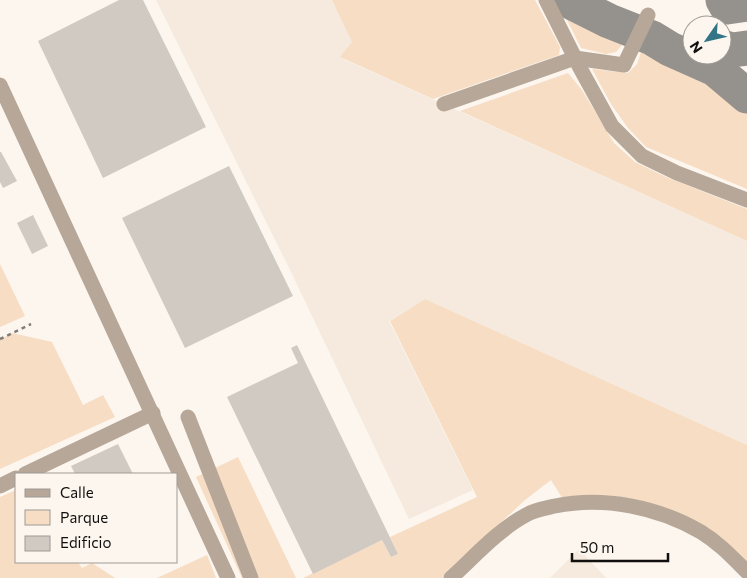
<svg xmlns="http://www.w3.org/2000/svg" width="747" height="578" viewBox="0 0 747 578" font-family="Commissioner,sans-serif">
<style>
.built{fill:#f5eadd}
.green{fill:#f6ddc4}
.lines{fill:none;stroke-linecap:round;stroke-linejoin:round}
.taxiway{stroke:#95918c;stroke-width:35}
.building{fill:#d0cac3}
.path{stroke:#817d79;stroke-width:2.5;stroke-dasharray:4 4;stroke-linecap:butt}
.minor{stroke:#b6a798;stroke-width:15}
</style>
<rect width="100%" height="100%" fill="#fcf6ef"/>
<g class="built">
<polygon points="156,0 332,0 353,42 341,58 747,241 747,445 425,299 389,321 473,490 409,519 292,274"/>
<polygon points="579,549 606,578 550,578"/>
</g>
<g class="green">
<polygon points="332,0 535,0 560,47 559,55 433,99 340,57 352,42"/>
<polygon points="557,0 568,0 609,21 620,34 622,45 616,52 606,54 581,48"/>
<polygon points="652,38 670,49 715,69 747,96 747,189 646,147 628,128 611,104 592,69 628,73 637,64 641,52"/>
<polygon points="568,73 582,90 614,143 635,162 666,177 747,209 747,241 460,111"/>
<polygon points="0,264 25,316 0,327"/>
<polygon points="425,299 747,445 747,572 668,516 566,504 551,480 525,500 442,578 303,578 382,540 391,557 398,554 390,537 477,497 390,321"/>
<polygon points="12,333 52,342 83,405 103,395 115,417 0,469 0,340"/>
<polygon points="238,457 296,578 242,578 196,477"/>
<polygon points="16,490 16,562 78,562 82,568 92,563 115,578 0,578 0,497"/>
<polygon points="207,555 216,578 157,578"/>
</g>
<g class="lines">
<g class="taxiway">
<polyline points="567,0 609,21 652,38 670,49 715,69 747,96"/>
<polyline points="723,0 727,7 747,4"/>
<polyline points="722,47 732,50 747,48"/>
</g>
</g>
<g class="building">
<polygon points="119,0 143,0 206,127 103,178 38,41"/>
<polygon points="0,152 1,152 17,181 3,188 0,182"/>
<polygon points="229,166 293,296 185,348 122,218"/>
<polygon points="33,215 48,246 32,254 17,223"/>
<polygon points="297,345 398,554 391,557 382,540 313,574 227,397 298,363 291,348"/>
<polygon points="118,444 133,474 75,474 71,466"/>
</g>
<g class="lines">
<polyline class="path" points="0,339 31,324"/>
<g class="minor">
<polyline points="546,0 580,68 612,126 642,156 677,173 747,200"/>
<polyline points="0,85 228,578"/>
<polyline points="444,104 575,58 624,65 648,15"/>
<polyline points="188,417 251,578"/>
<polyline points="25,474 153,413"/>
<polyline points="0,486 16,478"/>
<path d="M 451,578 C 474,557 498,530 526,515 C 534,510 546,508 555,506 C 604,496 658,507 701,532 C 719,543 732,557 747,572"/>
</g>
</g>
<rect x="15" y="473" width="162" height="90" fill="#fcf6ef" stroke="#9e9a95"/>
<rect x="25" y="489" width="25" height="8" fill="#b6a798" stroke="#9e9a95"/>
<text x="60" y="498" font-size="15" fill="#12100e">Calle</text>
<rect x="25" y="510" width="25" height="15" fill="#f6ddc4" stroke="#9e9a95"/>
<text x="60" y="523" font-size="15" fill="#12100e">Parque</text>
<rect x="25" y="536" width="25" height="15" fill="#d0cac3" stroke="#9e9a95"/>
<text x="60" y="548" font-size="15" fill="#12100e">Edificio</text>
<g transform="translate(707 40) rotate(236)"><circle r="24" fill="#fcf6ef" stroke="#9e9a95"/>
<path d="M0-4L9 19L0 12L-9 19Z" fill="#337587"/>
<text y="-8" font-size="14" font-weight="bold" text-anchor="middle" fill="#12100e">N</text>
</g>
<path d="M572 553v8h96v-8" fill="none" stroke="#12100e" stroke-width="2.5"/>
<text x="580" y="553" font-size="15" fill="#12100e" stroke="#fcf6ef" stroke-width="4" paint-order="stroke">50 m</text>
</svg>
